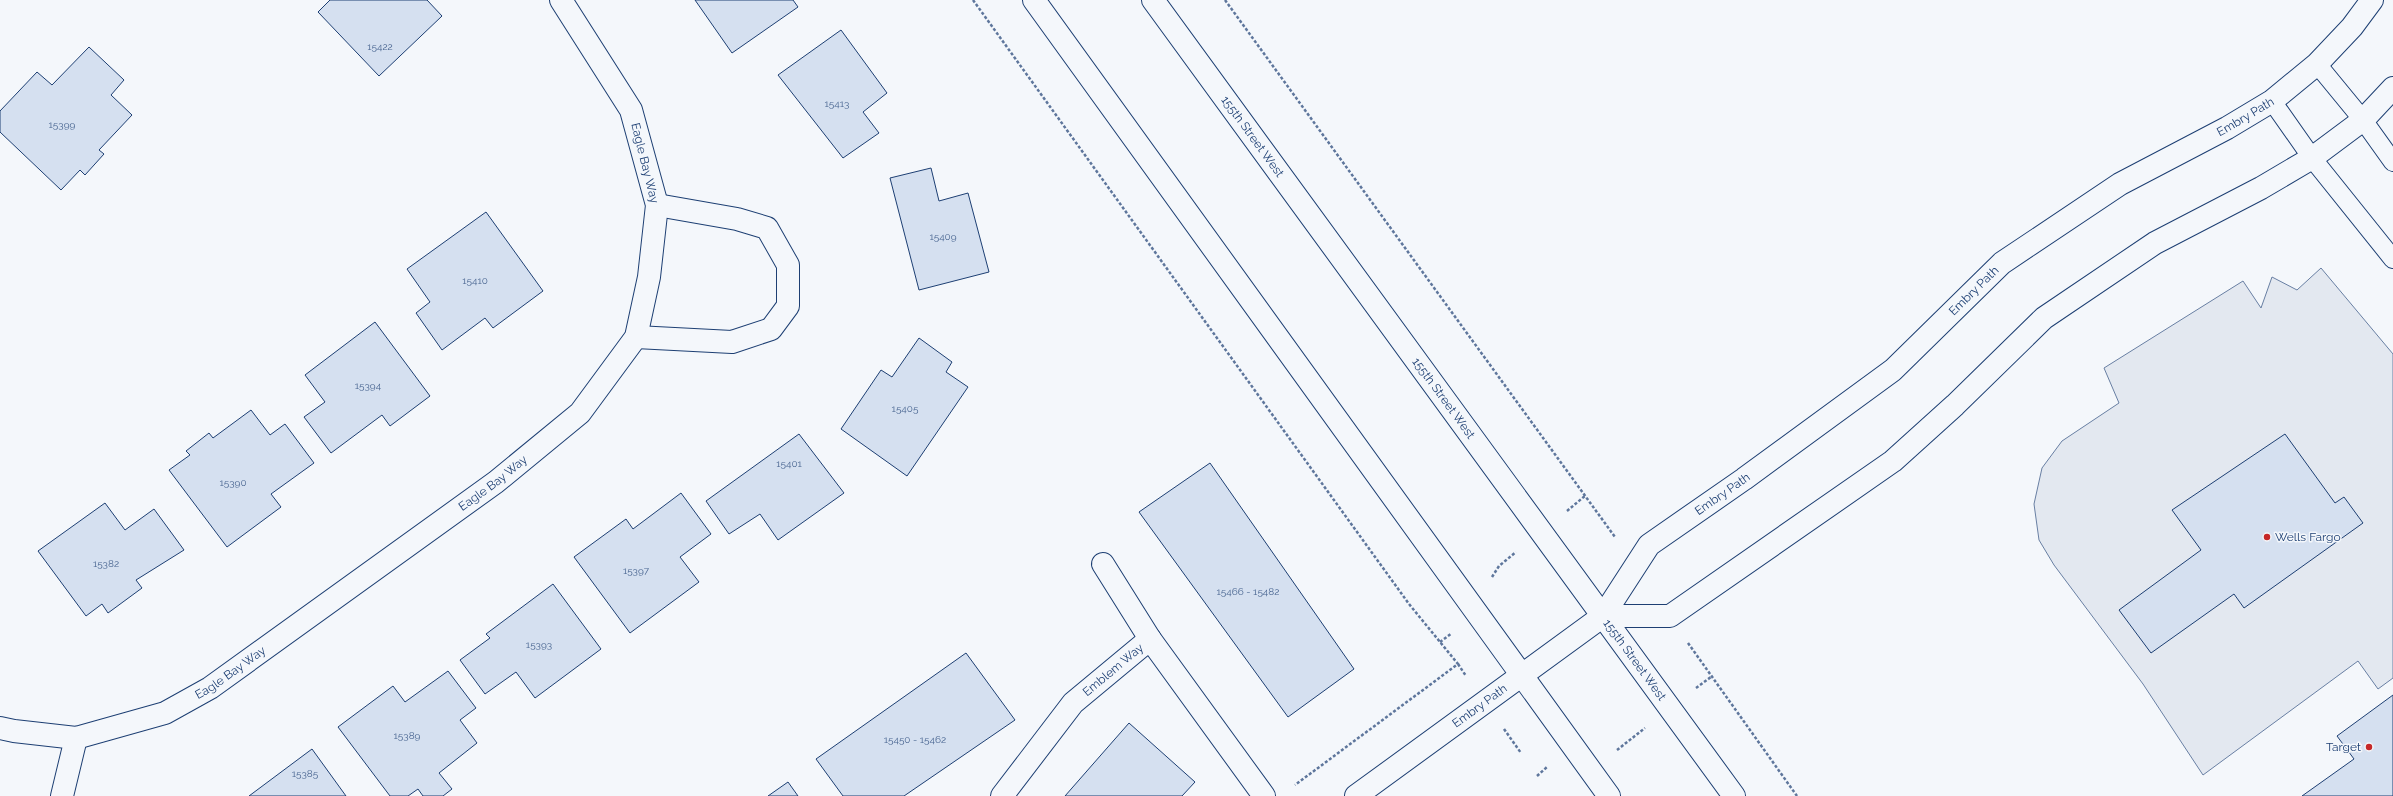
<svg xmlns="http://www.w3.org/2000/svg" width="2393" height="796" viewBox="0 0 2393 796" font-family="Raleway,sans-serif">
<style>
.parking{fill:#e3e8f0;stroke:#687fa3}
.building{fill:#d5e0f0;stroke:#1d3f73}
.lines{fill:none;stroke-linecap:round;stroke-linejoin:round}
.service-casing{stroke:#1d3f73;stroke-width:20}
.minor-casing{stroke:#1d3f73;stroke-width:24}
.tertiary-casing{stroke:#1d3f73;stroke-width:24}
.path{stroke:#5e769c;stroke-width:2.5;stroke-dasharray:3 2;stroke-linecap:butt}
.service{stroke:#f4f7fb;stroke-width:18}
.minor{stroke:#f4f7fb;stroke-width:22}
.tertiary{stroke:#f4f7fb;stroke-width:22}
.poi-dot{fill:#c62828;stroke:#f4f7fb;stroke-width:1.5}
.labels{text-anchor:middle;stroke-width:3;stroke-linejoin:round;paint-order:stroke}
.number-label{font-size:10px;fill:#4b6792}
.street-label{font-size:12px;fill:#1d3f73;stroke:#f4f7fb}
.poi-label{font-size:12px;fill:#1d3f73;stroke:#f4f7fb;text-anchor:start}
</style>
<rect width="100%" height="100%" fill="#f4f7fb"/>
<polygon class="parking" points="2321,268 2393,354 2393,678 2378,689 2358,661 2203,775 2143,684 2054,565 2039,540 2034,504 2042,468 2062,441 2119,403 2104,368 2243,281 2261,308 2272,277 2297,290"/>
<g class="building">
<polygon points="330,0 427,0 442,16 379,76 318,12"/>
<polygon points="695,0 793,0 798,7 732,53"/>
<polygon points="841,30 887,93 863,112 879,133 843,158 778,75"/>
<polygon points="89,47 124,80 111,95 132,115 99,150 104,154 85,175 80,170 61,190 0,132 0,111 37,72 52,85"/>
<polygon points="931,168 939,201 968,193 989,272 919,290 890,178"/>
<polygon points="486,212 543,291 493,328 485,318 442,350 416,313 430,302 407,269"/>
<polygon points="375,322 430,396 390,426 382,415 331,453 304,417 325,402 305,375"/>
<polygon points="919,338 952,362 946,372 968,387 907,476 841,429 881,370 892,377"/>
<polygon points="251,410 270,435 285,424 314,463 271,494 281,507 227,547 169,470 190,455 186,451 209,433 213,438"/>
<polygon points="799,434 844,493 778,540 760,514 729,534 706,501"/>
<polygon points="2285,434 2335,503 2344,497 2363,523 2244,608 2234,594 2151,653 2119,610 2201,550 2172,510"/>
<polygon points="1210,463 1354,669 1288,717 1139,512"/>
<polygon points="681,493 711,534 680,557 699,582 630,633 574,557 626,519 633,529"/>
<polygon points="105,503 125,530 154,509 184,550 136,580 142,588 108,613 102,604 86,616 38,551"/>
<polygon points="553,584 601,649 535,698 516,672 485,694 460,660 490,638 486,634"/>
<polygon points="966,653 1015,720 904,796 843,796 816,759"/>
<polygon points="448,671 476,708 460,720 477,743 439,773 452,789 443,796 423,796 418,789 408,796 390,796 338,727 393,686 405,702"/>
<polygon points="2393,695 2393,796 2302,796 2354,759 2337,736"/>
<polygon points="1129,723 1195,782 1182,796 1065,796"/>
<polygon points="312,749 346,796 249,796"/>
<polygon points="788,782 798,796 768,796"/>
</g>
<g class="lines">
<g class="service-casing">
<g id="service">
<polyline points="2317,64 2363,120 2393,162"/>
<polyline points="2272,101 2312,158 2393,259"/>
</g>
</g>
<g class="minor-casing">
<g id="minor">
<polyline points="636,337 732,342 771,329 788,306 788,265 767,228 737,219 657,205"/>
<polyline points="1103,564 1150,639"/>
<path id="s1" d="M 1603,616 L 1649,545 L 1744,479 L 1893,370 L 2002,263 L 2120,184 L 2227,128 L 2272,101 L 2317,64 L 2352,27 L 2372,0"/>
<polyline points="1603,616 1670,616 1893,461 1955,405 2044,318 2155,243 2261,188 2312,158 2363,120 2393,88"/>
<path id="s2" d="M 0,728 L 14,731 L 76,738 L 165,713 L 210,688 L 496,482 L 580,413 L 636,337 L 649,277 L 657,205 L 631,110 L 561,0"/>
<polyline points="62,796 76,738"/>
<path id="s3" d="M 1002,796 L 1073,703 L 1150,639 L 1264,796"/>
</g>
</g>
<g class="tertiary-casing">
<g id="tertiary">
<polyline points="1034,0 1609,796"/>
<path id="s4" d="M 1153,0 L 1734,796"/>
<path id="s5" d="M 1356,796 L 1603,616"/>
</g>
</g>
<g class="path">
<polyline points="973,0 1409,604 1458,664 1295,785"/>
<polyline points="1225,0 1615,537"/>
<polyline points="1567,511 1586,495"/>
<polyline points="1492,577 1499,566 1516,552"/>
<polyline points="1440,642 1452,633"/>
<polyline points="1688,643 1797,796"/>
<polyline points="1458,664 1466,676"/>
<polyline points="1696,688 1711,677"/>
<polyline points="1504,729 1521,753"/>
<polyline points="1617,750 1645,728"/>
<polyline points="1537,776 1547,767"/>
</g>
<use href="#service" class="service"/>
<use href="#minor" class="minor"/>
<use href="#tertiary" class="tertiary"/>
</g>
<g class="poi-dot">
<circle cx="2267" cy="537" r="4"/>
<circle cx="2369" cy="747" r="4"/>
</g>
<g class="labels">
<g class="number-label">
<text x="380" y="50">15422</text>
<text x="837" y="107">15413</text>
<text x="62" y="128">15399</text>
<text x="943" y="240">15409</text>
<text x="475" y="284">15410</text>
<text x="368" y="389">15394</text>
<text x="905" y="412">15405</text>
<text x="789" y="467">15401</text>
<text x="233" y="486">15390</text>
<text x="106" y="567">15382</text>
<text x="636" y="574">15397</text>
<text x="1248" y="595">15466 - 15482</text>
<text x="539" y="648">15393</text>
<text x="407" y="739">15389</text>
<text x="915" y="743">15450 - 15462</text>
<text x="305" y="777">15385</text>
</g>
<g class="street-label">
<text dy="4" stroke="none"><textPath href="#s1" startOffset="822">Embry Path</textPath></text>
<text dy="4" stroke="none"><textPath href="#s4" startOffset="169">155th Street West</textPath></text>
<text transform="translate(645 163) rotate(76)" y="4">Eagle Bay Way</text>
<text dy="4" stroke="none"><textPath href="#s1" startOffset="498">Embry Path</textPath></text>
<text dy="4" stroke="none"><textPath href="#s4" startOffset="493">155th Street West</textPath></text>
<text dy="4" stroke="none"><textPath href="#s2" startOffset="570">Eagle Bay Way</textPath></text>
<text dy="4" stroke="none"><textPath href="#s1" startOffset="174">Embry Path</textPath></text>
<text dy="4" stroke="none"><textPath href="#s4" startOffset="817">155th Street West</textPath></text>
<text dy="4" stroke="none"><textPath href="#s3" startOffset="169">Emblem Way</textPath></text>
<text dy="4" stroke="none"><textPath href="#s2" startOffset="246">Eagle Bay Way</textPath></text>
<text dy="4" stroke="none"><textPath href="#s5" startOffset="153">Embry Path</textPath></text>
</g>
<g class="poi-label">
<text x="2275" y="541">Wells Fargo</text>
<text x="2361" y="751" text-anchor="end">Target</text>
</g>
</g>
</svg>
